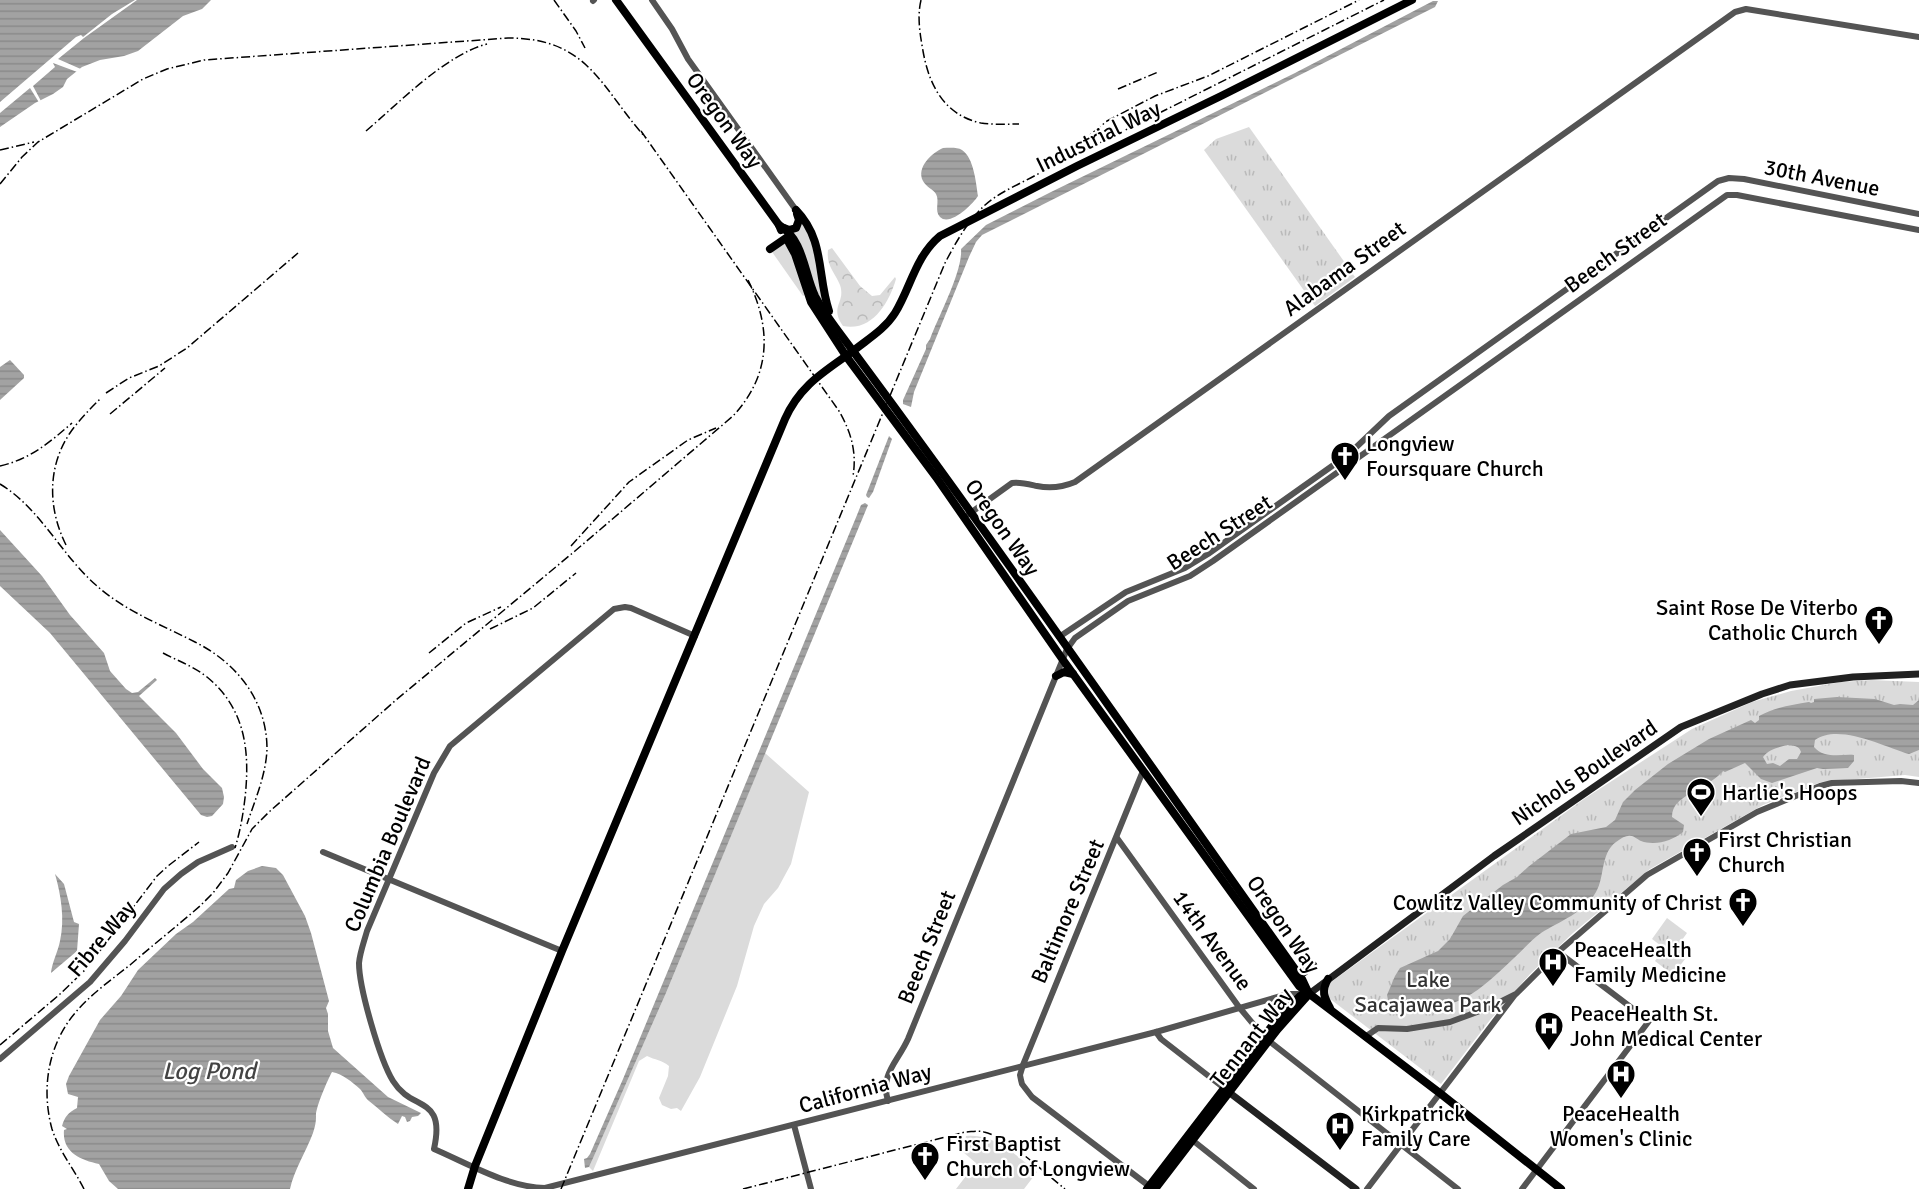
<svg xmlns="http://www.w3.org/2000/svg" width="1919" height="1189" viewBox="0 0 1919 1189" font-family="Signika,sans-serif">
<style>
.grass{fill:#dbdbdb}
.forest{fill:url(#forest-crowns)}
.park{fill:url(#park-tufts)}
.water{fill:url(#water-rules);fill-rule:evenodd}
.pier{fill:#fff}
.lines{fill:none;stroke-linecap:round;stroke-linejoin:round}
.tertiary{stroke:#545454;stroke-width:6}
.secondary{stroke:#212121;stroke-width:7}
.primary{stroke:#000;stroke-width:8}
.trunk{stroke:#000;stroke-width:8}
.rail{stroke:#000;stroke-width:1.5;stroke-dasharray:9 3 1.5 3;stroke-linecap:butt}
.labels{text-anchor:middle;stroke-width:4.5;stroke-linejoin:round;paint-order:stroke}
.street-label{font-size:22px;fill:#000;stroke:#fff}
.poi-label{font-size:22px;fill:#000;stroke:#fff;text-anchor:start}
.park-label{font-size:22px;fill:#323232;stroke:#fff}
.water-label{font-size:24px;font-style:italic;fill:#434343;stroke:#fff}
</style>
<defs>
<pattern id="forest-crowns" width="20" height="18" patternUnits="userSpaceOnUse" patternTransform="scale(1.5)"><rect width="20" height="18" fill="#dbdbdb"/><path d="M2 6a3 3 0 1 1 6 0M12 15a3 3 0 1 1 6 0" fill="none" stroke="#bababa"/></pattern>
<pattern id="park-tufts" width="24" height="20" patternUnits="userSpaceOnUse" patternTransform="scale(1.5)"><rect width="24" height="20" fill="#dbdbdb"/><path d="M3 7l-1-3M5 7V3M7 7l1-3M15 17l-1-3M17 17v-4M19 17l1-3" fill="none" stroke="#bababa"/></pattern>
<pattern id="water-rules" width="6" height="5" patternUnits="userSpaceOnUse" patternTransform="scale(1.5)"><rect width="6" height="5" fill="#a2a2a2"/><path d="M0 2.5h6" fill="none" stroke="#8a8a8a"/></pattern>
</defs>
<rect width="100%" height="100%" fill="#fff"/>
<g class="grass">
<polygon points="799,220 808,226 823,292 833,322 819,302 789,230"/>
<polygon points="786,238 807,293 803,296 770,249"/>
<path d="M 765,753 L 809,792 L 791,864 L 778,888 L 764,904 L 754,926 L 737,986 L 700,1077 L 681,1111 L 677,1108 L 671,1109 L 662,1105 L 659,1098 L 668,1076 L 669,1066 C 662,1060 655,1060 647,1056 L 639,1061 L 593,1171 L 589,1167 L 666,993 Z"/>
<path d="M 966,1136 C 995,1133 1015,1155 1037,1172 L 1024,1189 L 956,1189 L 976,1163 L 963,1152 Z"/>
</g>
<path class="forest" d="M 832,248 L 860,286 L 872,296 L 880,295 L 895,277 L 896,279 C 889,303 872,332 843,326 C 829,306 846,303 840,285 C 835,272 826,266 828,250 Z"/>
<g class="park">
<polygon points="1249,127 1355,277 1315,306 1204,150 1216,139"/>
<polygon points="1871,680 1919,682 1919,777 1905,775 1821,782 1763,805 1650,869 1573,933 1530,974 1490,1020 1441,1084 1325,995 1327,985 1584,799 1692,729 1752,702 1791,691 1841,682"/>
<polygon points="1667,918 1687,933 1677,947 1688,955 1673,975 1655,961 1664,948 1652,939"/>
</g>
<g class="water">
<polygon points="0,0 211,0 202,9 183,16 138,51 124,56 100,60 82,67 67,79 63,87 53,94 35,103 0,127"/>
<path d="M 1433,1 L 1438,1 L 1435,7 L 982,235 L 976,242 L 969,257 L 914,392 L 911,407 L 903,404 L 903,400 L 926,349 L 926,345 L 930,339 C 938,317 963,271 961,249 L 986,225 L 1051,192 L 1295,73 Z"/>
<path d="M 943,148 C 949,148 957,147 962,150 C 974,158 976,183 978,196 C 973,204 950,227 940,217 C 934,211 940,201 936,194 C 933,189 926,187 923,181 C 916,167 932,153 943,148 Z"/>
<polygon points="10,360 24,375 24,378 0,400 0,367"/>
<polygon points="889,436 892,439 873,492 869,498 867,497 866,495"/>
<polygon points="865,503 868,505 666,993 594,1156 589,1167 585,1168 584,1159 587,1158 590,1154 623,1079 857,515 861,505"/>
<polygon points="0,530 42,576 70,615 104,653 110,671 126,689 132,693 138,692 155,678 157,680 139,696 176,733 203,769 222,788 224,797 223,804 212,816 207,817 201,815 50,633 0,586"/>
<path d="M 1837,697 L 1875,699 L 1894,705 L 1900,704 L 1913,705 L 1919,700 L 1919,750 L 1909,754 C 1883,746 1838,723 1815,740 L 1814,747 C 1824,759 1841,754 1854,755 L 1854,761 L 1848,768 L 1823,769 L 1817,768 L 1772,783 L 1761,779 L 1745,763 L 1725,772 L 1723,771 C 1717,778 1708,783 1699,789 L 1695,787 L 1690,790 L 1689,794 C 1680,800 1672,805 1672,817 L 1684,825 L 1683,832 C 1672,841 1655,846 1641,841 C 1636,839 1634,835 1628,836 C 1624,836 1619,840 1616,842 C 1600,854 1605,877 1596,892 C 1584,913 1560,921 1541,933 C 1531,940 1523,950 1514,958 C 1470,1000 1455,1012 1393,1007 L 1389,1005 L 1387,995 L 1395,976 L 1400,968 L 1438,951 L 1450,939 L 1463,916 L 1503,885 L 1517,877 L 1528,867 L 1571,834 L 1606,827 L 1615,820 L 1623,802 L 1635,790 L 1668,764 L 1709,739 L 1751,720 L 1755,723 L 1759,720 L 1759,716 C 1775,707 1792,705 1809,702 L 1811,703 L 1814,702 L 1814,699 ZM 1787,745 C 1793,746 1799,745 1801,752 L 1797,759 L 1789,759 L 1780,766 L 1773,763 L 1767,764 L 1763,757 C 1769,749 1777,748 1787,745 Z"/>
<path d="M 262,866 L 276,868 L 283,875 L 305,916 L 311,933 L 329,1001 L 326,1008 L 328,1014 L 328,1031 L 333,1048 L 388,1097 L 421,1113 L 418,1116 L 412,1117 L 410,1121 L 407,1122 L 405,1117 L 402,1116 L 398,1124 C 387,1117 378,1108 369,1101 C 365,1098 363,1092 360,1089 C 352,1082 343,1074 332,1072 C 328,1079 315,1109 316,1116 C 316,1123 315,1126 313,1133 C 306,1152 294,1170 290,1189 L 118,1189 L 109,1181 L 99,1164 C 80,1160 62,1152 64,1130 L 67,1129 L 62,1126 C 65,1116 68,1113 77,1108 L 78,1097 L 68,1094 L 66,1084 L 69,1076 L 100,1020 L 121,996 L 138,970 L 176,934 L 193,922 L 229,889 L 234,888 L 236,880 L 248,871 Z"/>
<path d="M 55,874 L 64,884 L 74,922 L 79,924 L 77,951 L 51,973 C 52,962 58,952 60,941 C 65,919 61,895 55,874 Z"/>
</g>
<polygon class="pier" points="135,0 137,0 84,38 58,59 83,70 80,73 53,63 55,67 33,86 42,103 40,104 30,88 0,113 0,102 76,37 81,35 83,37 112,14"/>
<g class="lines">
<g class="tertiary">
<polyline points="652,0 672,29 688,59 796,210"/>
<polyline points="593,1 594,0"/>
<path d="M 969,514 L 1012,483 C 1021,482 1028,484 1037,486 C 1051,489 1063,487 1075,482 L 1735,12 L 1746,9 L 1919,37"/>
<path d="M 695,636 L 631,608 L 625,607 L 614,609 L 450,746 L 434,773 L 367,931 C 364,942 360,952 359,963 C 359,988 380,1060 393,1081 C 412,1112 446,1095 434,1149 C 469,1164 507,1187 545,1188 L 1156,1032 L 1288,994 L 1305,994"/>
<polyline points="1059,637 1126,592 1185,568 1208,554 1349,454 1389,416 1718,181 1729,178 1744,179 1919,214"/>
<polyline points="1143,771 1023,1065 1020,1075 1021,1080 1022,1084 1032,1097 1149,1186"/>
<polyline points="1117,838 1239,1007 1264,1037 1458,1189"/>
<polyline points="323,852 562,951"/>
<polyline points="1156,1032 1161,1039 1224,1088"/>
<polyline points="1365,1037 1378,1028 1407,1029 1450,1022 1488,1008 1516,994 1558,952 1647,875 1757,812 1820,786 1832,783 1901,781 1919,783"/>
<polyline points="0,1059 90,982 125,941 164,889 181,874 198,862 232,847"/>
<path d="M 888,1101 C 880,1074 897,1063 908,1039 L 1067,649 L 1075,638 L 1128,601 L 1190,576 L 1213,561 L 1727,195 L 1737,195 L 1919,230"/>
<polyline points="794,1125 811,1189"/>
<polyline points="1191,1139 1254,1189"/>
<polyline points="1367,1189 1514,996"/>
<polyline points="1522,1189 1649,1021 1558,952"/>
</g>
<g class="secondary">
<polyline points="1309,994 1494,856 1681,727 1762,694 1790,685 1853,677 1919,674"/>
<polyline points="1226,1090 1356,1189"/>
</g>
<g class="primary">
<polyline points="846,356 936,477 1063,660 1299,986 1441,1094 1561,1189"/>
<polyline points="1056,676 1064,672 1073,674"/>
<polyline points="1296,971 1304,972 1313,965"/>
<path d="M 1328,979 C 1321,991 1324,997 1330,1008"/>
<path d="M 1309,994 L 1302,979 C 1153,770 1006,557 853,351 C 868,339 885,329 895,313 C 911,287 915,257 940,236 L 1077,166 L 1221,96 L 1412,0"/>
<polyline points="1147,1189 1278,1018 1300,996 1309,994"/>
<polyline points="1155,1189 1277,1030 1309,994"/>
</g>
<g class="trunk">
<polyline points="616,0 779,225 781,230"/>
<path d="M 796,210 C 825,240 817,275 829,311"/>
<polyline points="784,228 789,230 796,228 799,220 797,214"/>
<polyline points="789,243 795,254 811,302 846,356"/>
<polyline points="770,249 786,238"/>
<path d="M 468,1189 L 475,1166 L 562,951 L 785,419 C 800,385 824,372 853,351 C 840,333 825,315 815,296 C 804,273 804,240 779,225"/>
</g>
<g class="rail">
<polyline points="554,0 576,31 585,48"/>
<path d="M 921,0 C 917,17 920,34 923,51 C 929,85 944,115 981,123 C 993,125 1007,124 1019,124"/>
<polyline points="1118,89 1158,72"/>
<path d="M 366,131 C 399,103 445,55 487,44"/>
<path d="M 641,131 L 839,411 C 851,432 857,452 853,476"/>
<polyline points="0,150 34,142"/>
<polyline points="1068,153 1107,121 1155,96 1208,76 1359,0"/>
<path d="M 0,184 L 22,157 L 38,142 L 143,79 L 167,69 L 204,60 L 508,38 C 589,38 600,87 646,138"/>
<polyline points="106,393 129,378 159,366 187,348 298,253"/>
<polyline points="110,414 165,368"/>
<path d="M 0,466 C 30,459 49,443 72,423"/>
<path d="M 0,484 C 41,509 61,555 97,586 C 125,611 162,625 195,642 C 237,663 267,701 267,749 C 266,775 255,800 247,824"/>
<path d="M 66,545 C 48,509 47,467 70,433 C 79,420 90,409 101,398"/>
<polyline points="571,546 629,482 688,440 716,428"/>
<polyline points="490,629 533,608 576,573"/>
<path d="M 163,653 C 178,661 193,666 207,677 C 246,709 250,752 245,798 C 243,815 240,832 235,848"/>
<polyline points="429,653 466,623 501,607"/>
<polyline points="0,1045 59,995 86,969 157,876 168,866 199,842"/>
<path d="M 84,1189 C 74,1169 59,1151 52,1129 C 41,1089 48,1045 75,1013 C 91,994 111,980 130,965 C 153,945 177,926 200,906 L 213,893 L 228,873 L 252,829 L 269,812 L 396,700 L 575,551 L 733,416 C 771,375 772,329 748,280"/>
<path d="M 561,1189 L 945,263 C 955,244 967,222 983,207 C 997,193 1018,185 1036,175 L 1384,0"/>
<path d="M 743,1189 L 965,1132 C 971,1132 978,1130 984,1132 C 1007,1137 1046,1174 1065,1189"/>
</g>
</g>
<defs>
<g id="church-pin" transform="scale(1.5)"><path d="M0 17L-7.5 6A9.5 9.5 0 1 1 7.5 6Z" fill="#000" stroke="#fff"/><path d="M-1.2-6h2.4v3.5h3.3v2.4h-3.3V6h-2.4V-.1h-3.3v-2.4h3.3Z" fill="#fff"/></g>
<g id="stadium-pin" transform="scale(1.5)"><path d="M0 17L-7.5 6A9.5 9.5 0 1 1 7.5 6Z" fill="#000" stroke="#fff"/><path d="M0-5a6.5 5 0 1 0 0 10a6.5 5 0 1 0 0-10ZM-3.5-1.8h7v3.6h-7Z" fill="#fff"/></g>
<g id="hospital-pin" transform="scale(1.5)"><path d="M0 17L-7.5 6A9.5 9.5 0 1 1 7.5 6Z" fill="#000" stroke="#fff"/><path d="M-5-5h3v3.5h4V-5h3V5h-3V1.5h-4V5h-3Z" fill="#fff"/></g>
</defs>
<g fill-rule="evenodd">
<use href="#church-pin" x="1345" y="456"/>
<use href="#church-pin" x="1879" y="620"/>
<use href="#stadium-pin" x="1701" y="792"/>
<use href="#church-pin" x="1697" y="852"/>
<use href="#church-pin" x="1743" y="902"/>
<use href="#hospital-pin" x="1553" y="962"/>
<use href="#hospital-pin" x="1549" y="1026"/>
<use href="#hospital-pin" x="1621" y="1074"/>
<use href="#hospital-pin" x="1340" y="1126"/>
<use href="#church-pin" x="925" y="1156"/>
</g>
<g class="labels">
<g class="street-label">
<text transform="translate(725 120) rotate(54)" y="8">Oregon Way</text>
<text transform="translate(1098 136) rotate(-26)" y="8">Industrial Way</text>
<text transform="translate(1822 177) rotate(11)" y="8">30th Avenue</text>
<text transform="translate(1615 252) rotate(-36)" y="8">Beech Street</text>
<text transform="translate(1344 268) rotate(-36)" y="8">Alabama Street</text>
<text transform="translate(1003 527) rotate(55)" y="8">Oregon Way</text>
<text transform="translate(1219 532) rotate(-33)" y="8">Beech Street</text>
<text transform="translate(1584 772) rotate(-34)" y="8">Nichols Boulevard</text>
<text transform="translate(387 844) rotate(-67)" y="8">Columbia Boulevard</text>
<text transform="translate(1067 911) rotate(-67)" y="8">Baltimore Street</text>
<text transform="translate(1284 924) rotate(56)" y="8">Oregon Way</text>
<text transform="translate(101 938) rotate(-50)" y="8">Fibre Way</text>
<text transform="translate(1213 940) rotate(54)" y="8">14th Avenue</text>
<text transform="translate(926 947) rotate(-68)" y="8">Beech Street</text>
<text transform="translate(1251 1037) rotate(-52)" y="8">Tennant Way</text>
<text transform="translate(865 1088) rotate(-15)" y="8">California Way</text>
</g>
<g class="poi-label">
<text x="1366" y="451">Longview<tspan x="1366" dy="25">Foursquare Church</tspan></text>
<text x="1858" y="615" text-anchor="end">Saint Rose De Viterbo<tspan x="1858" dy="25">Catholic Church</tspan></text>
<text x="1722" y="800">Harlie's Hoops</text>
<text x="1718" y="847">First Christian<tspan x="1718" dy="25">Church</tspan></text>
<text x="1722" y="910" text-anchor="end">Cowlitz Valley Community of Christ</text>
<text x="1574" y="957">PeaceHealth<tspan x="1574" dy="25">Family Medicine</tspan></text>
<text x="1570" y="1021">PeaceHealth St.<tspan x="1570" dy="25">John Medical Center</tspan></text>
<text x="1361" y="1121">Kirkpatrick<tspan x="1361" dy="25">Family Care</tspan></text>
<text x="1621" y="1121" text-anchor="middle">PeaceHealth<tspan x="1621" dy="25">Women's Clinic</tspan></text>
<text x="946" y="1151">First Baptist<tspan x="946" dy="25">Church of Longview</tspan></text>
</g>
<g class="park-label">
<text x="1428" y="987">Lake<tspan x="1428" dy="25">Sacajawea Park</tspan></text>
</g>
<g class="water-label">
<text x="209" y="1079">Log Pond</text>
</g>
</g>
</svg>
